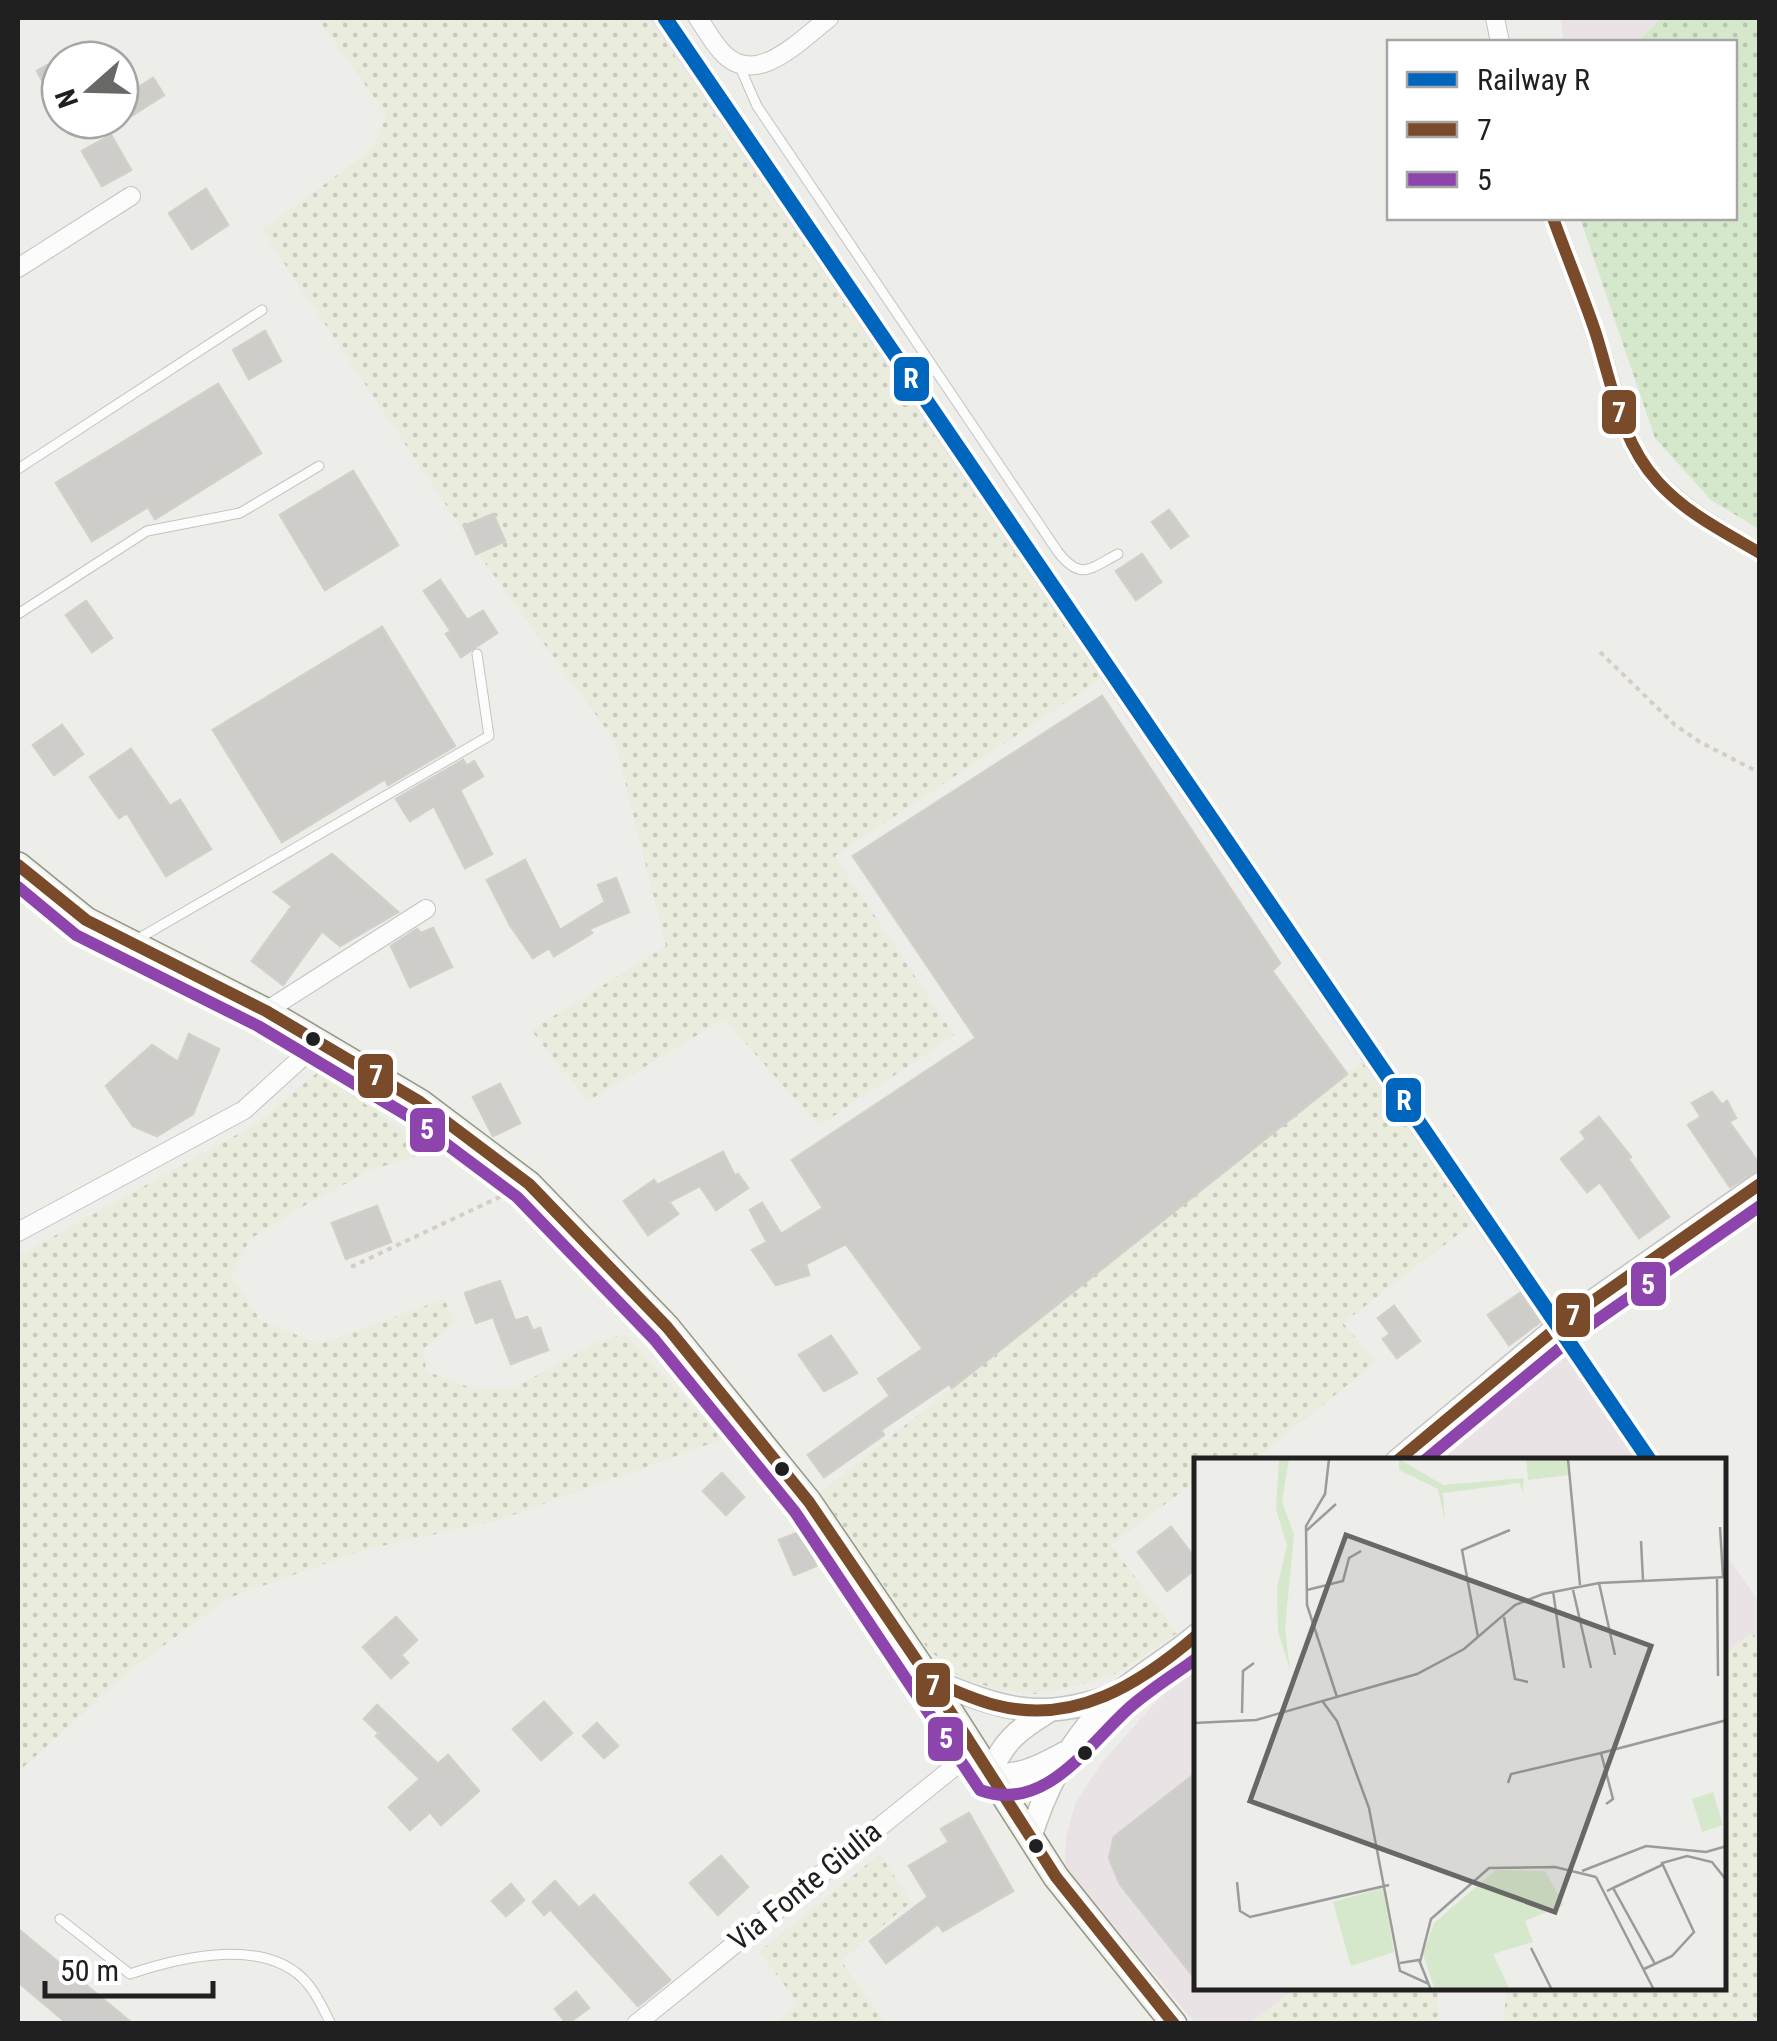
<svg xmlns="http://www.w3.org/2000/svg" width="1777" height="2041" viewBox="0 0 1777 2041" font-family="'Roboto Condensed',sans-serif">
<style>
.industrial{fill:#eae3e6}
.farmland{fill:url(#farmland-dots)}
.grass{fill:url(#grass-dots)}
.building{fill:#cecdca;stroke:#d0cfca;stroke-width:2.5}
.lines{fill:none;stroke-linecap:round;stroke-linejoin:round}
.service-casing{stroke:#c3c3c1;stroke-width:11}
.minor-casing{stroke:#c3c3c1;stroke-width:20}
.tertiary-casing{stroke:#c3c3c1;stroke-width:25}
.secondary-casing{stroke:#929683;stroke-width:28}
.path{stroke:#d6ccc9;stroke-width:4;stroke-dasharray:5 5;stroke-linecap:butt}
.service{stroke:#fcfcfc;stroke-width:9}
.minor{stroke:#fcfcfc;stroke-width:18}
.tertiary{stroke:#fcfcfc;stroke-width:22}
.secondary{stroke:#f1f3ec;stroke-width:25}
.bus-1-casing{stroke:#fff;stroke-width:20}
.bus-2-casing{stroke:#fff;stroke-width:20}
.bus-1{stroke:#7a4b2a;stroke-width:12}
.bus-2{stroke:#8e44ad;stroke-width:12}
.rail-1-casing{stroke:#fff;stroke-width:22}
.rail-1{stroke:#0065bd;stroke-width:15}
.bus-dot{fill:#202020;stroke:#fff;stroke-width:4}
.labels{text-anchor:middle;stroke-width:10;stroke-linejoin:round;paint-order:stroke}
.street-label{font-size:30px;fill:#202020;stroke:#fff}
.inset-road{fill:none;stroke:#9b9b99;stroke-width:2.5}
.view{fill:#686866;fill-opacity:0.15;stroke:#686866;stroke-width:5}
.inset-edge{fill:none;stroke:#202020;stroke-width:5}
.line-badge{stroke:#fff;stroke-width:4}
.badge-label{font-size:28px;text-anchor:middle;font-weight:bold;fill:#fff}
</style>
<defs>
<pattern id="farmland-dots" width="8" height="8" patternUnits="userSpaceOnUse" patternTransform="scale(2.5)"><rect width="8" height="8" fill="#eaecde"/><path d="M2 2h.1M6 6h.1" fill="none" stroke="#c8cabe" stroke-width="1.8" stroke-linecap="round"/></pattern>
<pattern id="grass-dots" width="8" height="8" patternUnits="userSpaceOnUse" patternTransform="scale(2.5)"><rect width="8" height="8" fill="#d6e8cb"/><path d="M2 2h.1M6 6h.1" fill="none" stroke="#b7c7ae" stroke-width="1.8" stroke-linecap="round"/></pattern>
</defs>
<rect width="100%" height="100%" fill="#edede9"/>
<g class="industrial">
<polygon points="649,18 677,18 1558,1308 1540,1322"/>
<polygon points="1561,18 1661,18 1637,42 1563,42"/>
<polygon points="1576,1335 1662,1461 1426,1461 1558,1349"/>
<polygon points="1724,1552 1760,1603 1759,1643 1751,1633 1725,1654"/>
<polygon points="1197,1663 1197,1988 1295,1989 1250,2023 1195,2023 1065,1867 1066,1839 1075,1803 1103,1761 1154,1704"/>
</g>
<g class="farmland">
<polygon points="317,18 649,18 1101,679 835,856 954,1035 819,1126 724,1019 588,1101 531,1030 666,946 615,741 482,559 262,230 371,150 387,115"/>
<polygon points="1362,1062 1473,1223 1343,1323 1376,1362 1253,1461 1197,1461 1197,1480 1111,1545 1177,1633 1117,1673 1076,1686 1035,1694 1001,1690 962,1679 927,1648 820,1493"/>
<polygon points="318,1072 433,1150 372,1170 309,1203 250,1239 231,1275 261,1321 320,1344 444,1299 456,1323 424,1348 426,1371 474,1389 516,1387 593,1344 625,1334 723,1439 499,1520 364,1550 229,1598 133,1668 18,1772 18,1256 258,1123"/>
<polygon points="1752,1632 1760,1644 1759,2023 1503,2023 1507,1989 1724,1988 1725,1654"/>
<polygon points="880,1854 911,1902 841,1961 885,2023 776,2023 799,2004 759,1952"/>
<polygon points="1295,1989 1437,1989 1439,2023 1250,2023"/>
</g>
<polygon class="grass" points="1661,18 1759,18 1759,529 1711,500 1655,438 1580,218 1734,218 1734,42 1637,42"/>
<g class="building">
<polygon points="60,58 60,114 37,71"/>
<polygon points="153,78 164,95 120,123 120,99"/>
<polygon points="111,135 131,170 102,186 82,151"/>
<polygon points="206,189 228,225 192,249 169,213"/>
<polygon points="265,331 281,361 249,379 233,350"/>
<polygon points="218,384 261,453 155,519 148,507 92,541 56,483"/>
<polygon points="353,471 398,545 325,590 280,515"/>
<polygon points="1169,510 1188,536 1171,548 1152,522"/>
<polygon points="493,514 505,541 476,554 464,526"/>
<polygon points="1142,554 1161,582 1136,600 1116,571"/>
<polygon points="440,580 467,620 483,611 497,633 461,657 446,634 451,631 424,591"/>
<polygon points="86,601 112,638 92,652 66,615"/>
<polygon points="382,627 455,746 388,785 385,779 282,842 213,730"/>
<polygon points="1102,696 1280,963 1272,971 1347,1074 952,1388 949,1384 881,1430 884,1435 824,1477 808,1455 890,1396 878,1379 923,1349 846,1244 806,1264 809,1275 776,1285 752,1250 767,1242 750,1210 762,1203 781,1234 823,1208 792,1160 976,1038 853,856"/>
<polygon points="62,725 83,754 54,775 33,745"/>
<polygon points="131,749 170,806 180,800 211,849 166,876 127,813 119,818 90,777"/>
<polygon points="463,760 467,766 474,761 483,776 460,790 492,854 465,868 434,806 410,821 396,799"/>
<polygon points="332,854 398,912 340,946 322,931 283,985 252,961 292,906 274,892"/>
<polygon points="525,860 560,930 605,902 598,885 616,878 629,912 589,929 592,933 554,956 549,948 533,958 510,925 487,880"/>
<polygon points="433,928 452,967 410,987 391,946 417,929 421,933"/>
<polygon points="189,1034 219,1049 193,1114 157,1136 133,1126 106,1086 152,1045 178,1062"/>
<polygon points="500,1084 520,1123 493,1136 473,1097"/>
<polygon points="1712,1092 1722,1105 1727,1101 1736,1118 1729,1122 1760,1165 1760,1169 1730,1187 1688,1125 1701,1117 1692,1103"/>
<polygon points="1599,1117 1631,1157 1628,1159 1669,1217 1639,1238 1600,1182 1587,1192 1561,1159 1586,1139 1581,1132"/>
<polygon points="723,1152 735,1176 738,1174 748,1188 716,1210 700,1186 669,1202 678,1214 648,1235 624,1201 654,1180 657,1185"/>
<polygon points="377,1206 391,1242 346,1259 332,1223"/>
<polygon points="500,1281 515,1321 527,1317 533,1331 540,1328 548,1350 511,1364 493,1317 476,1323 465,1293"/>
<polygon points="1520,1293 1540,1322 1509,1345 1488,1315"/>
<polygon points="1394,1306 1420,1341 1397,1358 1383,1339 1390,1334 1378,1318"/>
<polygon points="831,1336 857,1373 824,1391 799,1355"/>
<polygon points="722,1473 744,1497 726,1515 703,1491"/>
<polygon points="1171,1527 1197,1561 1197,1568 1167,1591 1138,1552"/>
<polygon points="802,1531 816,1566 794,1575 779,1540"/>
<polygon points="396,1617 417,1640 401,1655 408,1663 391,1678 363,1647"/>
<polygon points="544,1702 572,1733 541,1760 513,1729"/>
<polygon points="377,1705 438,1764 448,1755 479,1791 441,1825 430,1812 410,1830 389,1807 420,1779 376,1736 379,1733 364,1719"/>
<polygon points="597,1723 618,1746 604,1758 583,1736"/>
<polygon points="1197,1772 1197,1981 1120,1884 1109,1858 1114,1837"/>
<polygon points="969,1813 1013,1891 943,1931 938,1924 886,1963 870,1941 928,1897 909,1866 949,1842 941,1829"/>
<polygon points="721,1856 748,1887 718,1915 690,1883"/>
<polygon points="555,1881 579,1908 594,1895 670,1980 638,2006 550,1909 544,1915 533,1902"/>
<polygon points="511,1884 524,1900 506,1916 492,1901"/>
<polygon points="18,1929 133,2024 68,2024 18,1982"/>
<polygon points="576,1992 589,2008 567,2024 555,2009"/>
</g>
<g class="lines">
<g class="service-casing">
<g id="service">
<path d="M 739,65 L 757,106 L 1058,552 C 1081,581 1089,569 1118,554"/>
<polyline points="18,469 262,310"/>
<polyline points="18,614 147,531 240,513 319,466"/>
<polyline points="136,940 489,736 477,654"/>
<path d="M 60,1919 L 130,1974 C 180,1957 267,1936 307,1983 C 317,1994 324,2011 331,2024"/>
</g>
</g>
<g class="minor-casing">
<g id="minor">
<path d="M 698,18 C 705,28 712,41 721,51 C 755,90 800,40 829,18"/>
<polyline points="1495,18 1500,42"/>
<path d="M 1553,218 C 1568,259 1585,300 1598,341 C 1614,390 1622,444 1658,482 C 1686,512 1724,532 1760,553"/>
<polyline points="18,268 131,196"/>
<polyline points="266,1011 426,909"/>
<polyline points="18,1232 244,1110 320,1041"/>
<polyline points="636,2024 975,1750"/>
</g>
</g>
<g class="tertiary-casing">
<g id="tertiary">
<polyline points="1397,1461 1566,1320 1760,1184"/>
<path d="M 930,1680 C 1005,1709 1034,1722 1114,1696"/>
<path d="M 1047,1712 C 1019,1729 1001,1743 990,1775 C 1020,1777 1039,1767 1065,1753"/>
<path d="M 1030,1838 C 1047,1783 1073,1734 1117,1695 C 1142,1673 1172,1657 1197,1635"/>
</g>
</g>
<g class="secondary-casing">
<polyline id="secondary" points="18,865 86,920 266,1011 420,1102 529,1184 667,1327 809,1502 930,1680 1056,1877 1174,2024"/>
</g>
<g class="path">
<polyline points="1600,652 1675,725 1700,742 1760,773"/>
<polyline points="351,1267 506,1194"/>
</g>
<use href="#service" class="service"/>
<use href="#minor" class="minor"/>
<use href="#tertiary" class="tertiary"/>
<use href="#secondary" class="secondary"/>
<g class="bus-1-casing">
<g id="bus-1">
<path d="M 1553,218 C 1567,257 1583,295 1596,334 C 1612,385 1621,442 1658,482 C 1686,513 1724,532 1760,553"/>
<polyline points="18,865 86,920 266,1011 420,1102 529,1184 667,1327 809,1502 930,1680 1056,1877 1174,2024"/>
<polyline points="1397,1461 1566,1320 1760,1184"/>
<path d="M 930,1680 C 951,1689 972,1699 995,1705 C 1074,1726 1140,1684 1197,1635"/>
</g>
</g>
<g class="bus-2-casing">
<g id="bus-2">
<path d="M 18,887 L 76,935 L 258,1026 L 410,1117 L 517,1197 L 654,1339 L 795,1512 L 980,1790 C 1045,1814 1088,1745 1128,1709 C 1149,1690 1174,1675 1197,1658"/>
<polyline points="1424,1461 1577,1334 1760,1206"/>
</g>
</g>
<use href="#bus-1" class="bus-1"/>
<use href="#bus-2" class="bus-2"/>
<g class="rail-1-casing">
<polyline id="rail-1" points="665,18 1650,1461"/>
</g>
<use href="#rail-1" class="rail-1"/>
</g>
<g class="bus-dot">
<circle cx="313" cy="1039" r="9"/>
<circle cx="782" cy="1469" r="9"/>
<circle cx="1085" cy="1753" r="9"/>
<circle cx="1036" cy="1846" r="9"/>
</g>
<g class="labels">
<g class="street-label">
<text transform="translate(805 1886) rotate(-39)" y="10">Via Fonte Giulia</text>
</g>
</g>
<g transform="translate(1194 1458)">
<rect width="532" height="532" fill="#edede9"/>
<path d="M 85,1 L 95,1 L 88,44 L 100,76 L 91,171 L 96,212 L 84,173 L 83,129 L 93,88 L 82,51 ZM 205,1 L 249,27 L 330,20 L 329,34 L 325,25 L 249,35 L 251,64 L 244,31 L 205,12 ZM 519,334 L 529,367 L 508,374 L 498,341 ZM 302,412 L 351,413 L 370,447 L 331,463 L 339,484 L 299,496 L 316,532 L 241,532 L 229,496 L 240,465 ZM 189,430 L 200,494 L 157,508 L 139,444 Z" fill="#d6e8cb"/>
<path d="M 332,1 L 373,1 L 375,17 L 334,22 Z" fill="#d6e8cb"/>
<path class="inset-road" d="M 135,1 L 131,36 L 112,68 L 113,147 L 143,239M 374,1 L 386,127M 526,69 L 529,119M 112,73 L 142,46M 447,83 L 449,122M 523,121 L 524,218M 405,125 L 421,197M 113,132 L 149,123 L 155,100 L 167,93M 379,132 L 397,210M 359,133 L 370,210M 310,159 L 321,221 L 334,224M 284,179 L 268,92 L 316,72M 129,244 L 143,263 L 175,350 L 206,513 L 235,526M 48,255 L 49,213 L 60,205M 0,265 L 62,262 L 223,216 L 270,191 L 321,147 L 349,136 L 405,125 L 533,119M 314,325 L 317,316 L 407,295M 412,346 L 419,341 L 407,295 L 533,262M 388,413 L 452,388 L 512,394 L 533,388M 402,419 L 460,532M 43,424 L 46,453 L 56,459 L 195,427M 419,430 L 468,407M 413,433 L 419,430 L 461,506M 337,490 L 358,532M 226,504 L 237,461 L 295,410 L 361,409 L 402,419M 206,505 L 225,502 L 237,532M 450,511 L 478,498 L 500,474 L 468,405 L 493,398 L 518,404 L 533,423"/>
<path class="view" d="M 152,77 L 457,188 L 361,454 L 56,343 Z"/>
<rect width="532" height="532" class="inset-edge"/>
</g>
<g class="line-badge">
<rect x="892" y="355" width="39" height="48" rx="10" fill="#0065bd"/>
<rect x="1600" y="388" width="38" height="48" rx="10" fill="#7a4b2a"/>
<rect x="356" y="1052" width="39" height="48" rx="10" fill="#7a4b2a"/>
<rect x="1384" y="1076" width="39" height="48" rx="10" fill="#0065bd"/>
<rect x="408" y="1106" width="39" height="48" rx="10" fill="#8e44ad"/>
<rect x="1629" y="1260" width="39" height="48" rx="10" fill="#8e44ad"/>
<rect x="1554" y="1291" width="38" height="48" rx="10" fill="#7a4b2a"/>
<rect x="914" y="1661" width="38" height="48" rx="10" fill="#7a4b2a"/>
<rect x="926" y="1715" width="39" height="48" rx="10" fill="#8e44ad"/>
</g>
<g class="badge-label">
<text x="911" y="388">R</text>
<text x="1619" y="422">7</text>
<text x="376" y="1085">7</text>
<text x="1404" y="1110">R</text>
<text x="427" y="1139">5</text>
<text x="1648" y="1294">5</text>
<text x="1573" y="1325">7</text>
<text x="933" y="1695">7</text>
<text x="946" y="1748">5</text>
</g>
<rect width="1777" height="2041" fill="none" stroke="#202020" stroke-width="40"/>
<rect x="1387" y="40" width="350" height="180" fill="#ffffff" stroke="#a6a6a6" stroke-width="2.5"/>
<rect x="1407" y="72" width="50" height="15" fill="#0065bd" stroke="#a6a6a6" stroke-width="2.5"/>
<text x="1477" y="90" font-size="30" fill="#202020">Railway R</text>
<rect x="1407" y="122" width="50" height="15" fill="#7a4b2a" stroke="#a6a6a6" stroke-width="2.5"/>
<text x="1477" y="140" font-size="30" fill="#202020">7</text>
<rect x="1407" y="172" width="50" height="15" fill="#8e44ad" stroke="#a6a6a6" stroke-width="2.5"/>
<text x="1477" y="190" font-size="30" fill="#202020">5</text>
<g transform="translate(90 90) rotate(250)"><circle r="48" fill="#ffffff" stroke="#a6a6a6" stroke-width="2.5"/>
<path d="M0-8L18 38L0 25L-18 38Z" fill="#686866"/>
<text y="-15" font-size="28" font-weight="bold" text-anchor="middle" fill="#202020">N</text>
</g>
<path d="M45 1981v15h168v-15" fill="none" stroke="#202020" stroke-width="5"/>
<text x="60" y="1981" font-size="30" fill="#202020" stroke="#ffffff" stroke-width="8" paint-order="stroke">50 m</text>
</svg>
